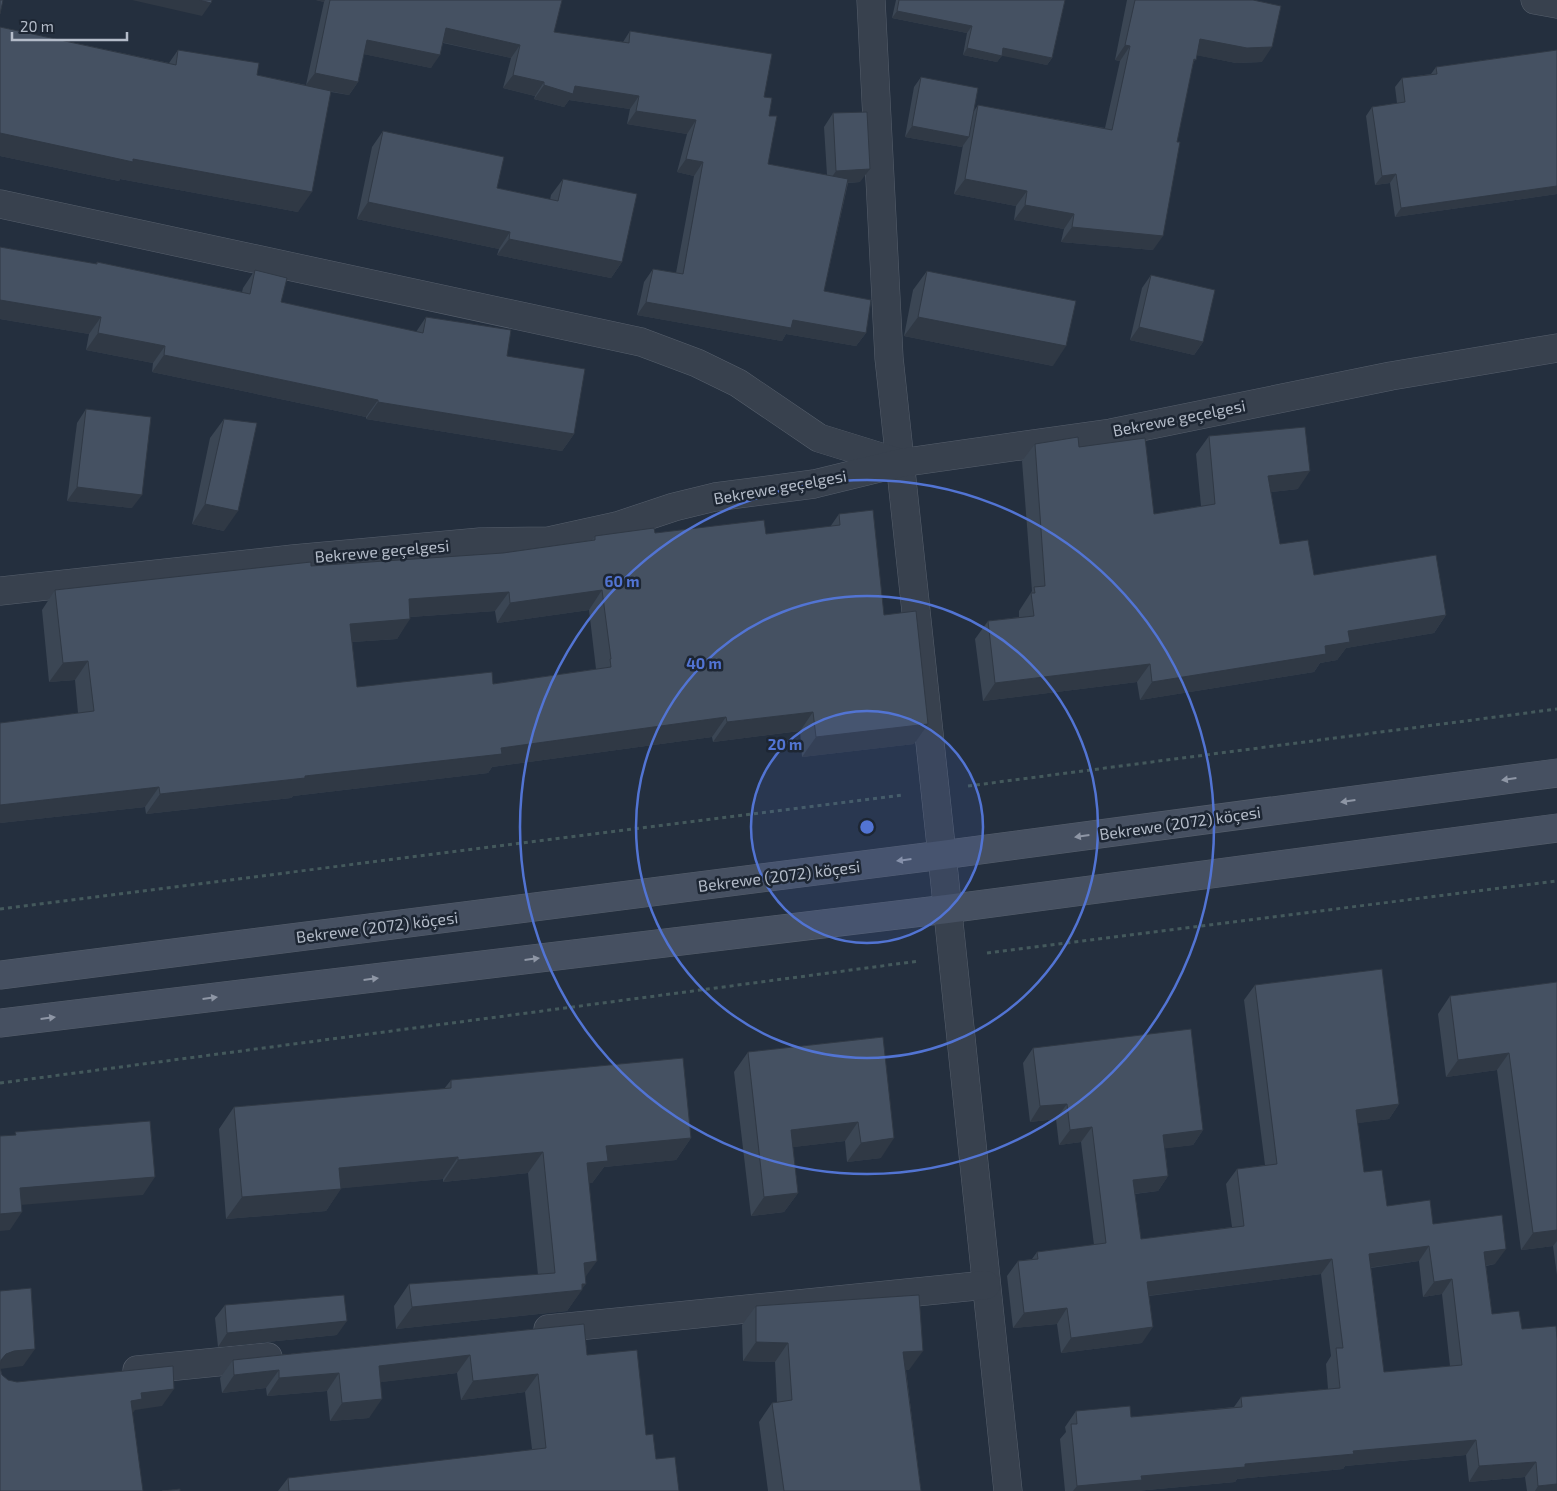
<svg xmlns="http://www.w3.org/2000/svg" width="1557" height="1491" viewBox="0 0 1557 1491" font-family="'Exo 2',sans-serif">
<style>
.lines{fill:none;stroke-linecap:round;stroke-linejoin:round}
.minor-casing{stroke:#565f6c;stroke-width:29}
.secondary-casing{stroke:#565f6c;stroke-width:29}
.path{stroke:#44595c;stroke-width:3;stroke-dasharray:4 4;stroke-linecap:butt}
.minor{stroke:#38414e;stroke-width:28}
.secondary{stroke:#465061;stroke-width:28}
.wall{fill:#3b4654;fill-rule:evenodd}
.shaded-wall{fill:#303945}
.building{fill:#455162;stroke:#303945;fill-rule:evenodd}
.oneway{fill:#8e96a5}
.ring{fill:none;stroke:#5274d3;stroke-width:2.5}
.labels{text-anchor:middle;stroke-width:5;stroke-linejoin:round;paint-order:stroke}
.street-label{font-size:16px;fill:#b4bcc9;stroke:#1d2633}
.centre{fill:#5274d3;stroke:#1d2633;stroke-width:2.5}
.ring-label{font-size:15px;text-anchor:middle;font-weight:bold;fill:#5274d3;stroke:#1d2633;stroke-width:5;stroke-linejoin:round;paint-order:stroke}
</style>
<rect width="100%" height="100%" fill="#242f3e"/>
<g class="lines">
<g class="minor-casing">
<g id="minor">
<polyline points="871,0 889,358 942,855 1008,1491"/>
<polyline points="1535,0 1557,4"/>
<polyline points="0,204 641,342 697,363 738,383 819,438 900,463"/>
<polyline points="0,591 293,559 480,542 549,541 617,526 674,507 715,497 814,484 900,463 1111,433 1391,376 1557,348"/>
<polyline points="548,1329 986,1285"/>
<polyline points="137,1370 268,1357"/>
</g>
</g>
<g class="secondary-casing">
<g id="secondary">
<polyline points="0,975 942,855 1557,773"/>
<polyline points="0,1023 947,909 1557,828"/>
</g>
</g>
<g class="path">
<polyline points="968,786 1557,709"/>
<polyline points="0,909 902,795"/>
<polyline points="987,953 1557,881"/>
<polyline points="0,1083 919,961"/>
</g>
<use href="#minor" class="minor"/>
<use href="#secondary" class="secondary"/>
</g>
<g class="wall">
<polygon points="316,0 562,0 554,32 623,42 630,31 764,97 769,116 768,164 827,175 824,127 833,113 860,182 848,183 824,291 866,333 856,346 786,334 782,341 637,315 644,282 653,269 676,273 694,176 677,172 687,134 627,124 630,109 569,100 564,107 534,99 535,96 503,88 511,58 443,43 431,68 364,54 358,82 349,95 331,92 298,212 120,179 119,181 0,156 0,27 169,63 178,50 257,75 306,85 324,2"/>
<polygon points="896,0 1065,0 1052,58 1047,65 1002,55 997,62 963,55 967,33 892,18"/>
<polygon points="1127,0 1253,0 1262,62 1236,63 1197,55 1193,64 1153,250 1061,242 1064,229 1014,220 1016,206 954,194 963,145 962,147 905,137 914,87 921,77 974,111 978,105 1105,128 1120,61 1115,60"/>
<polygon points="1557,50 1557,194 1395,217 1390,183 1375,185 1366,116 1372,107 1397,103 1395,87 1402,78 1431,74 1436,67"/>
<polygon points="383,131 497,188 550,200 551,195 563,179 622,262 611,278 497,255 499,249 357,219 372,147"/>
<polygon points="0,247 96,264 97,262 242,292 243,288 255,270 281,302 416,332 426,317 507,356 574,434 562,451 366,419 366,417 152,372 153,363 86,350 89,334 0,319"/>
<polygon points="927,271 1053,366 904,336 913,290"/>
<polygon points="1151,275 1203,342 1194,355 1130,340 1142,288"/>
<polygon points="86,409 132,508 67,501 77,423"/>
<polygon points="224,419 224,531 192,524 210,438"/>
<polygon points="1209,436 1298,489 1271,492 1280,544 1314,575 1446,615 1434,633 1346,648 1337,660 1320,663 1314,672 1140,700 1137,682 983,701 975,639 988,621 1019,617 1019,611 1032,591 1022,461 1035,444 1079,447 1154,514 1201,506 1196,454"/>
<path d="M 839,514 L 884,615 L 914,744 L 802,757 L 800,731 L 713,742 L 712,737 L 492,767 L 488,773 L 293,796 L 291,798 L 146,814 L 145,807 L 0,823 L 0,723 L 78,713 L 75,680 L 49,682 L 42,610 L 55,590 L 311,566 L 503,553 L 592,540 L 595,536 L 655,533 L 766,534 L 830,527 ZM 589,610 L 596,669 L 493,684 L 357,687 L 352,642 L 397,639 L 410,617 L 495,611 L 497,623 Z"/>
<polygon points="1557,982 1557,1275 1553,1246 1521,1250 1497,1070 1446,1077 1438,1014 1450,996"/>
<path d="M 1255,985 L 1399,1104 L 1389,1119 L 1357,1123 L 1364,1172 L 1387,1206 L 1433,1224 L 1495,1264 L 1486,1266 L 1492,1314 L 1522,1329 L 1557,1491 L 1527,1491 L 1525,1477 L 1469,1482 L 1466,1455 L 1345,1466 L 1343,1469 L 1237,1479 L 1235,1482 L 1136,1491 L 1065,1491 L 1060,1439 L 1066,1432 L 1065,1427 L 1076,1411 L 1131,1417 L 1234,1407 L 1241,1397 L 1328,1389 L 1326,1364 L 1331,1356 L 1321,1274 L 1149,1296 L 1142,1343 L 1061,1353 L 1057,1324 L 1013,1328 L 1007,1276 L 1018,1261 L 1032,1259 L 1037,1252 L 1094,1245 L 1081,1142 L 1059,1145 L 1056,1119 L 1030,1122 L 1023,1063 L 1033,1048 L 1203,1130 L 1193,1145 L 1165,1148 L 1168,1176 L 1158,1191 L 1135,1194 L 1141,1239 L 1232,1227 L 1226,1184 L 1237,1169 L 1265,1165 L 1244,1000 ZM 1419,1261 L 1423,1297 L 1442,1294 L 1450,1366 L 1384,1372 L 1371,1268 Z"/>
<polygon points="883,1037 881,1158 847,1162 845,1141 793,1147 798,1193 784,1212 751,1216 734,1072 748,1052"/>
<polygon points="451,1080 691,1138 676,1160 604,1167 592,1183 589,1183 585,1278 582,1289 567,1311 396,1329 394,1306 409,1284 538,1275 528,1173 443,1182 443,1179 341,1188 326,1211 226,1219 219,1129 234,1107 444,1089"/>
<polygon points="225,1305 337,1335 218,1347 215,1318"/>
<polygon points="756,1306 909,1370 906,1370 921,1491 768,1491 759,1422 772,1403 777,1402 775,1362 743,1361 742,1325"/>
<polygon points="584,1324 587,1355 646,1435 656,1459 679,1491 532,1449 525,1392 461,1400 457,1373 380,1382 369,1418 330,1421 327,1391 267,1396 266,1388 222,1393 220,1378 233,1360"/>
<polygon points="288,1478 289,1491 278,1491"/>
</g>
<g class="shaded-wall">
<polygon points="132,0 199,0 211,3 202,16"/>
<polygon points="316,0 325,0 324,2"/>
<polygon points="897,11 972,26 967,33 892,18"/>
<polygon points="446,28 520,45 511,58 437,41"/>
<polygon points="1200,39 1272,47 1262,62 1236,63 1190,54"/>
<polygon points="367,40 440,55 431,68 358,53"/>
<polygon points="1125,45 1130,46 1120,61 1115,60"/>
<polygon points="967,48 1002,56 997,62 963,55"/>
<polygon points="1003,48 1052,58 1047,65 998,55"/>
<polygon points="315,73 358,82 349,95 305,86"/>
<polygon points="513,75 544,82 535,96 503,88"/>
<polygon points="544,85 575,86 639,96 630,109 569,100 564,107 534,99"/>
<polygon points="636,111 696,120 687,134 627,124"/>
<polygon points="912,126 969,137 962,147 905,137"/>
<polygon points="0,133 312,192 298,212 120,179 119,181 0,156"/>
<polygon points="686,159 703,162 694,176 677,172"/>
<polygon points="870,169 860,182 827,184 836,171"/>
<polygon points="1396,174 1390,183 1375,185 1382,176"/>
<polygon points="965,179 1027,191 1016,206 954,194"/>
<polygon points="1557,186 1557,194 1395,217 1401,208"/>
<polygon points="368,202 510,232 499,249 357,219"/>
<polygon points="1025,205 1074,214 1064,229 1014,220"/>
<polygon points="1072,227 1163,236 1153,250 1061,242"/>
<polygon points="509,239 622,262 611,278 497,255"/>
<polygon points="0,300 101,317 89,334 0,319"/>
<polygon points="646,302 793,320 866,333 856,346 786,334 782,341 637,315"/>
<polygon points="918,317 1066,346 1053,366 904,336"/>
<polygon points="1139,327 1203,342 1194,355 1130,340"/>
<polygon points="98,333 165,346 153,363 86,350"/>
<polygon points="164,355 378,400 366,417 152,372"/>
<polygon points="378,402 574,434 562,451 366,419"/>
<polygon points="1310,471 1298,489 1256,494 1268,476"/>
<polygon points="77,487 142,495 132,508 67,501"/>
<polygon points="205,504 238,511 224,531 192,524"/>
<polygon points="602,590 589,610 497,623 510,603"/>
<polygon points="509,592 495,611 395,618 409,599"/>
<polygon points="1446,615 1434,633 1346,648 1337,660 1320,663 1314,672 1140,700 1152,682 1325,646 1348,631"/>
<polygon points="410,619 397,639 336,643 350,624"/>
<polygon points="88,661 75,680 49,682 63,663"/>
<polygon points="1150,664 1137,682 983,701 995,683"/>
<polygon points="813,712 800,731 713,742 727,722"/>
<polygon points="726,717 712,737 492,767 488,773 293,796 291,798 146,814 160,794 305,776 501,748"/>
<polygon points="928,724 914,744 802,757 816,737"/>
<polygon points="159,787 145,807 0,823 0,805"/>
<polygon points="1509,1053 1497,1070 1446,1077 1458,1060"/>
<polygon points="1067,1104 1056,1119 1030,1122 1040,1106"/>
<polygon points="1399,1104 1389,1119 1345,1125 1356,1110"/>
<polygon points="858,1122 845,1141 777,1149 791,1130"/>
<polygon points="1092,1127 1081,1142 1059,1145 1070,1130"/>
<polygon points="1203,1130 1193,1145 1153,1150 1163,1135"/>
<polygon points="691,1138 676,1160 604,1167 592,1183 572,1185 587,1163 606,1146"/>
<polygon points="894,1138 881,1158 847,1162 861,1143"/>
<polygon points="543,1152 528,1173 443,1182 458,1160"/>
<polygon points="458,1157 443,1179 324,1190 339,1168"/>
<polygon points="1168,1176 1158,1191 1123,1195 1133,1180"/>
<polygon points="155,1177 143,1195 8,1206 20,1188"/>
<polygon points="341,1189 326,1211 226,1219 242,1197"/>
<polygon points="798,1193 784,1212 751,1216 764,1197"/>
<polygon points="22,1212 10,1230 0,1231 0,1214"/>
<polygon points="1557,1230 1557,1241 1553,1246 1521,1250 1533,1233"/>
<polygon points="1429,1246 1419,1261 1358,1269 1369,1254"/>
<polygon points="1506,1249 1495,1264 1474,1267 1484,1252"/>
<polygon points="1332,1259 1321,1274 1137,1297 1147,1282"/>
<polygon points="597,1261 581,1283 584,1263"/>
<polygon points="1452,1279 1442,1294 1423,1297 1434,1282"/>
<polygon points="586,1284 581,1290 582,1290 567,1311 396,1329 412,1307"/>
<polygon points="1067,1308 1057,1324 1013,1328 1024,1313"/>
<polygon points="347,1321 337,1335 218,1347 227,1333"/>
<polygon points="1153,1327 1142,1343 1061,1353 1071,1338"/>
<polygon points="756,1342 788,1343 775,1362 743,1361"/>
<polygon points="35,1349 23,1366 0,1369 0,1362 6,1354 14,1351"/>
<polygon points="923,1351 909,1370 890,1371 903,1352"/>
<polygon points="470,1355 457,1373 366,1384 379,1366"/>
<polygon points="279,1370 266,1388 222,1393 234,1375"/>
<polygon points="339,1373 327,1391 267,1396 279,1378"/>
<polygon points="538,1374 525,1392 461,1400 473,1381"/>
<polygon points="174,1389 162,1406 135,1410 130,1417 131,1401 141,1393"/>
<polygon points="382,1399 369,1418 330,1421 342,1403"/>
<polygon points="1476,1440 1466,1455 1345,1466 1343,1469 1237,1479 1235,1482 1136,1491 1073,1491 1077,1486 1141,1476 1353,1451"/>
<polygon points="1536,1462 1525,1477 1469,1482 1479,1466"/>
<polygon points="1557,1484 1557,1491 1535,1491 1538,1486"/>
</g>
<g class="building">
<polygon points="0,0 3,0 0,14"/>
<polygon points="199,0 212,0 211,3"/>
<polygon points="330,0 562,0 554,32 629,43 630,31 772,54 764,97 772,98 769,116 777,116 768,164 848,179 824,291 871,300 866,333 793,320 791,328 646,302 653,269 683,274 703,162 686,159 696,120 636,111 639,96 575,86 573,94 544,85 544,82 513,75 520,45 446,28 440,55 367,40 358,82 315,73"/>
<polygon points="899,0 1065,0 1052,58 1003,48 1002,56 967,48 972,26 897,11"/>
<polygon points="1135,0 1253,0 1281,6 1272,47 1247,48 1200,39 1196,60 1194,59 1177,142 1180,142 1163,236 1072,227 1074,214 1025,205 1027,191 965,179 978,105 1112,130 1130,46 1125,45"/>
<polygon points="0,27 176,65 178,50 259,63 257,75 331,91 312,192 133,159 133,162 0,133"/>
<polygon points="1557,50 1557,186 1401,208 1396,174 1382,176 1372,107 1405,102 1402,78 1437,74 1436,67"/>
<polygon points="921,77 978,88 969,137 912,126"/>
<polygon points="867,112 870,169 836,171 833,113"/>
<polygon points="383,131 504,157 497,188 558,201 563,179 637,194 622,262 509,239 510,232 368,202"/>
<polygon points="0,247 97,264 97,262 250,294 255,270 287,278 281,302 423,333 426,317 511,330 507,356 585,369 574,434 378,402 378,400 164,355 165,346 98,333 101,317 0,300"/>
<polygon points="927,271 1076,301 1066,346 918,317"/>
<polygon points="1151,275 1215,290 1203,342 1139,327"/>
<polygon points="86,409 151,417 142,495 77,487"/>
<polygon points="224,419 257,423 238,511 205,504"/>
<polygon points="1305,427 1310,471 1268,476 1280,544 1308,540 1314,575 1436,555 1446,615 1348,631 1350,642 1325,646 1326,654 1152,682 1150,664 995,683 988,621 1034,616 1031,593 1035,593 1034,587 1045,586 1035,444 1078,437 1079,447 1145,438 1154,514 1215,504 1209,436"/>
<path d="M 873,510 L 884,615 L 916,611 L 928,724 L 816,737 L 813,712 L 727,722 L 726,717 L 501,748 L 502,754 L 305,776 L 305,778 L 160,794 L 159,787 L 0,805 L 0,723 L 94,711 L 88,661 L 63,663 L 55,590 L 311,562 L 311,566 L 503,553 L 595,540 L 595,536 L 654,528 L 655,533 L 764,520 L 766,534 L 840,525 L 839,514 ZM 602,590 L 611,659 L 610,659 L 611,667 L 493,684 L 492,672 L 357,687 L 350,624 L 410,619 L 409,599 L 509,592 L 510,603 Z"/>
<path d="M 1382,969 L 1399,1104 L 1356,1110 L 1364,1172 L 1382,1170 L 1387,1206 L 1430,1200 L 1433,1224 L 1502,1215 L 1506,1249 L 1484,1252 L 1492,1314 L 1519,1311 L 1522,1329 L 1556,1326 L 1557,1339 L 1557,1484 L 1538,1486 L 1536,1462 L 1479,1466 L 1476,1440 L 1353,1451 L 1354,1454 L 1245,1464 L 1245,1467 L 1141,1476 L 1142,1480 L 1077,1486 L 1071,1424 L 1077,1424 L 1076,1411 L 1130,1406 L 1131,1417 L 1242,1407 L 1241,1397 L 1340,1388 L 1336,1348 L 1343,1348 L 1332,1259 L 1147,1282 L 1153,1327 L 1071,1338 L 1067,1308 L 1024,1313 L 1018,1261 L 1038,1259 L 1037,1252 L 1106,1243 L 1092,1127 L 1070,1130 L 1067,1104 L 1040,1106 L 1033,1048 L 1191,1029 L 1203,1130 L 1163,1135 L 1168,1176 L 1133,1180 L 1141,1239 L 1244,1226 L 1237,1169 L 1277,1164 L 1255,985 ZM 1429,1246 L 1434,1282 L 1452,1279 L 1462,1365 L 1384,1372 L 1369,1254 Z"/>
<polygon points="1557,982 1557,1230 1533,1233 1509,1053 1458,1060 1450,996"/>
<polygon points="883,1037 894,1138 861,1143 858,1122 791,1130 798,1193 764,1197 748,1052"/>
<polygon points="683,1058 691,1138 606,1146 608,1161 587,1163 597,1261 584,1263 586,1284 582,1284 582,1290 412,1307 409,1284 555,1273 543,1152 458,1160 458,1157 339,1168 341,1189 242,1197 234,1107 451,1088 451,1080"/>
<polygon points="150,1121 155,1177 20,1188 22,1212 0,1214 0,1136 16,1135 15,1132"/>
<polygon points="31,1288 35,1349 14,1351 6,1354 1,1360 0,1366 0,1291"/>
<polygon points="344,1295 347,1321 227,1333 225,1305"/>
<polygon points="919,1295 923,1351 903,1352 921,1491 784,1491 772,1403 792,1400 788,1343 756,1342 756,1306"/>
<polygon points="584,1324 587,1355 637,1350 646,1435 653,1434 656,1459 675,1457 679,1491 289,1491 288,1478 546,1448 538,1374 473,1381 470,1355 379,1366 382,1399 342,1403 339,1373 279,1378 279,1370 234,1375 233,1360"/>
<polygon points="173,1366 174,1389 141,1393 142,1399 131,1401 143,1491 0,1491 0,1368 2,1375 8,1380 17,1382"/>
<polygon points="180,1489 180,1491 162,1491"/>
</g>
<defs><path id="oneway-solid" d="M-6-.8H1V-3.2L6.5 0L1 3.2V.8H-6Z" transform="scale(1.25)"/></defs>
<g class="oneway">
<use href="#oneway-solid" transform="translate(1509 779) rotate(172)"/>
<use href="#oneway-solid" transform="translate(1348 801) rotate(172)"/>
<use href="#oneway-solid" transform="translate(1082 836) rotate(172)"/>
<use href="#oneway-solid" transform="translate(904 860) rotate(173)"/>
<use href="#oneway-solid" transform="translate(532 959) rotate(-7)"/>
<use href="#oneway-solid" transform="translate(371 979) rotate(-7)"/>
<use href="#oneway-solid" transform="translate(210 998) rotate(-7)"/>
<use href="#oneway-solid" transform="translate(48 1018) rotate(-7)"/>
</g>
<circle cx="867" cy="827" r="116" fill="#5274d3" fill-opacity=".12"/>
<g class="ring">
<circle cx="867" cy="827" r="116"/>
<circle cx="867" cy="827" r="231"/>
<circle cx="867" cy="827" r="347"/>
</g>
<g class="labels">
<g class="street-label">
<text transform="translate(1179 418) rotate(-11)" y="6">Bekrewe geçelgesi</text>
<text transform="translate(780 487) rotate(-10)" y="6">Bekrewe geçelgesi</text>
<text transform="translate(382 551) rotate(-5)" y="6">Bekrewe geçelgesi</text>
<text transform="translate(1180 823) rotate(-8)" y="6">Bekrewe (2072) köçesi</text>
<text transform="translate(779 876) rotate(-7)" y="6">Bekrewe (2072) köçesi</text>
<text transform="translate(377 927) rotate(-7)" y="6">Bekrewe (2072) köçesi</text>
</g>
</g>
<circle cx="867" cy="827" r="8" class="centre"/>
<g class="ring-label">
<text x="622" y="587">60 m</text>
<text x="704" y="669">40 m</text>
<text x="785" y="750">20 m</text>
</g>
<path d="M12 32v8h115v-8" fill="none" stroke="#b4bcc9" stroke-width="2.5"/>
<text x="20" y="32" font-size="15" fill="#b4bcc9" stroke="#1d2633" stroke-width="4" paint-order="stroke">20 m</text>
</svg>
